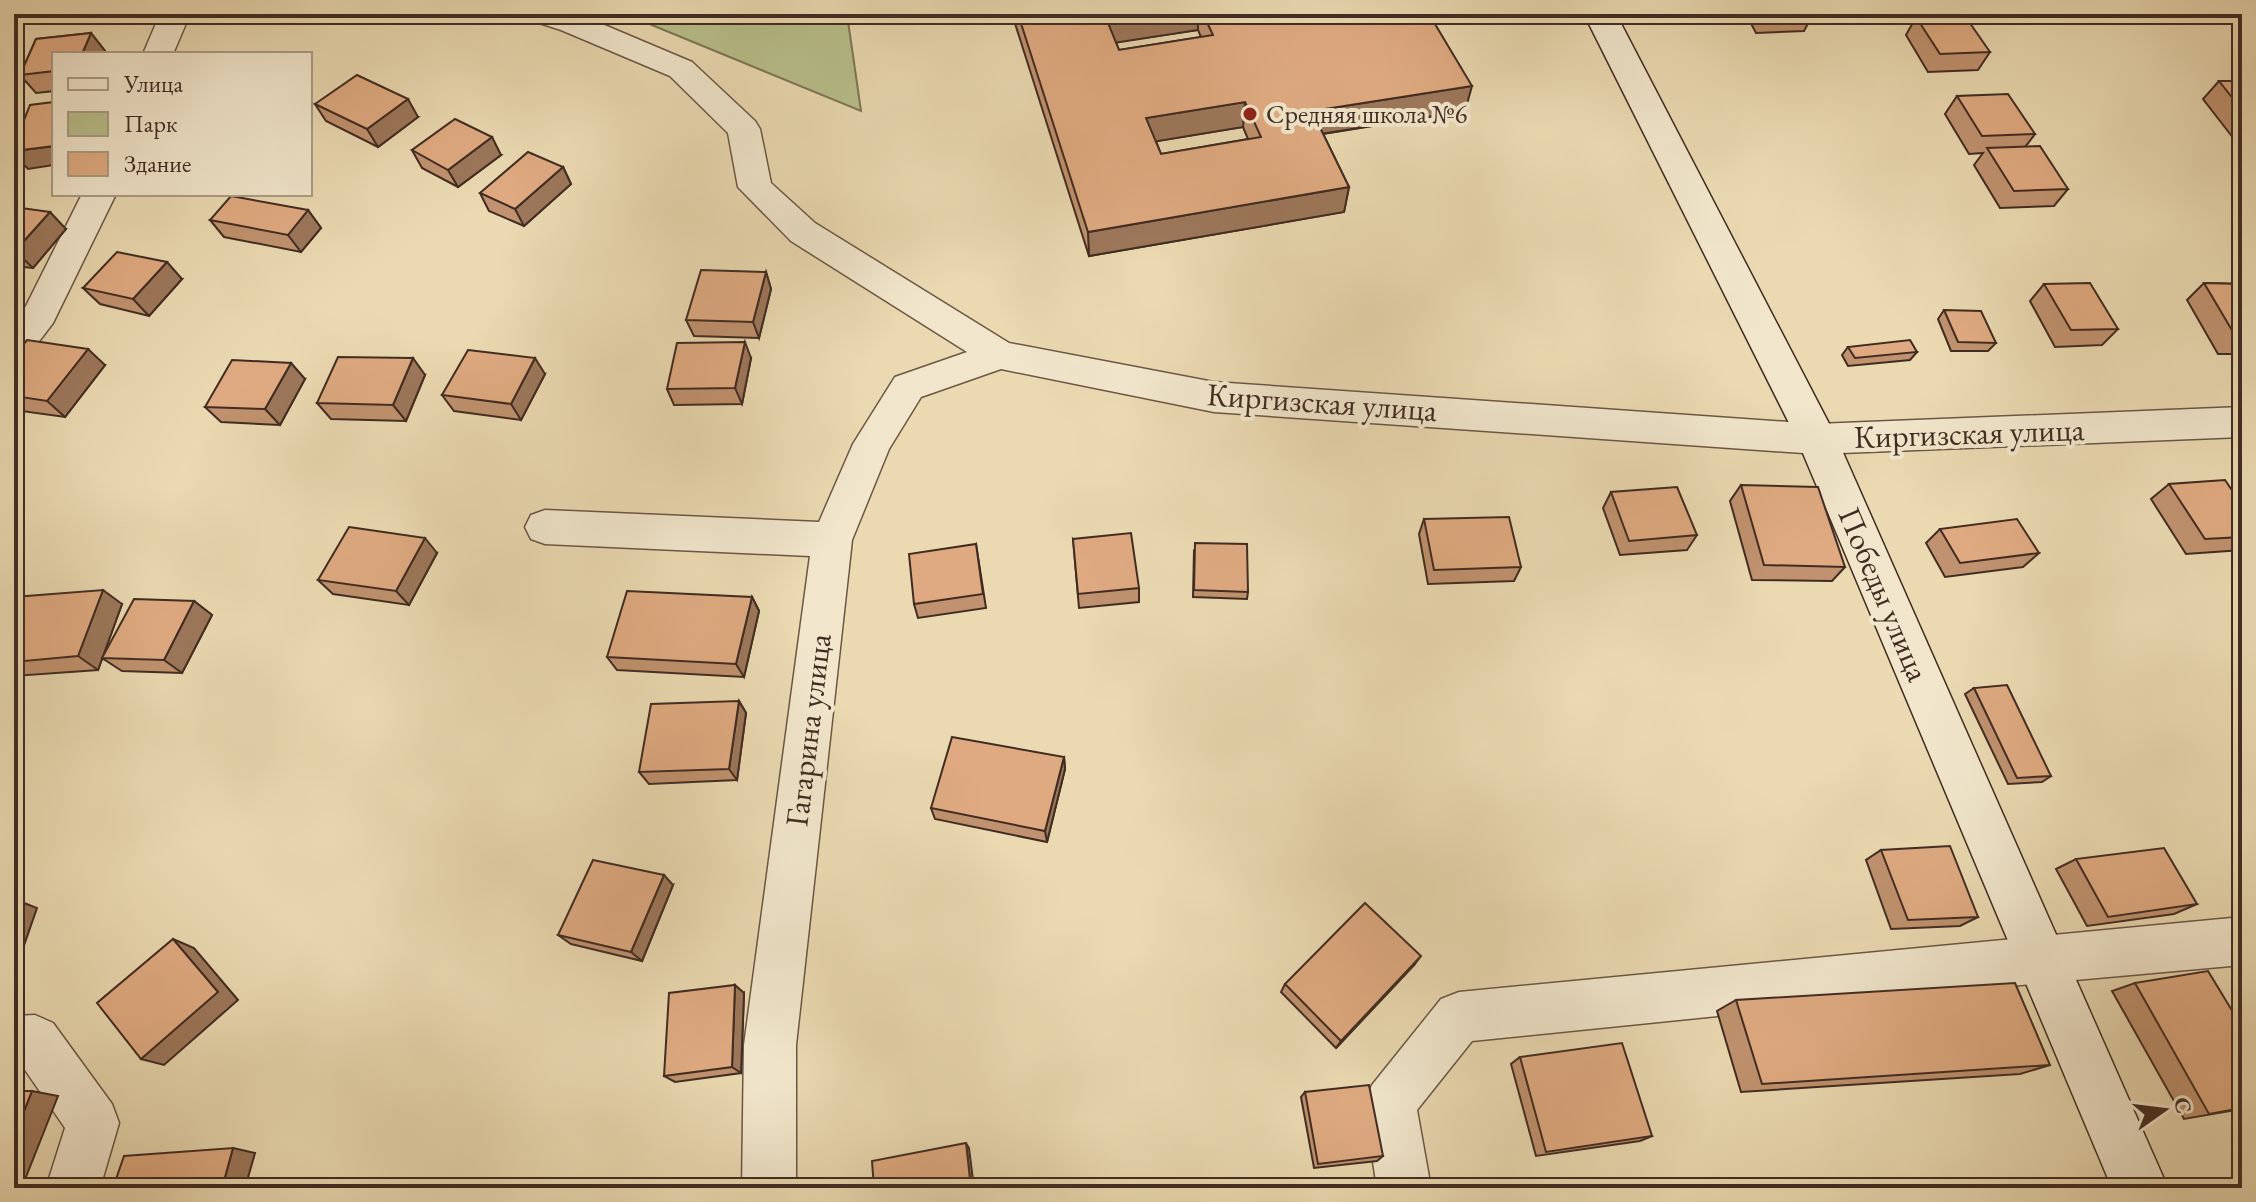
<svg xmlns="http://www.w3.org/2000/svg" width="2256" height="1202" viewBox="0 0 2256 1202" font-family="'EB Garamond',serif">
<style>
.green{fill:#b7bf8b;stroke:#7c7657;stroke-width:2}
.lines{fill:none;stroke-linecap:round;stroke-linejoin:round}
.street-casing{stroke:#6b5746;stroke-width:3}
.secondary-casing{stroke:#412c23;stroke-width:3}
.street{fill:#f1e6cc;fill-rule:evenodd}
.secondary{fill:#f1e6cc;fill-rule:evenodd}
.wall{fill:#c0926f;stroke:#412c23;stroke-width:2;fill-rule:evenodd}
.shaded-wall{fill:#9c775a;stroke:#412c23;stroke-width:2}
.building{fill:#dfaa81;stroke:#412c23;stroke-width:2;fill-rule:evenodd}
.poi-dot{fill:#8f2418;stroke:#f1e6cc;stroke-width:3}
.labels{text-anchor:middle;stroke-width:8;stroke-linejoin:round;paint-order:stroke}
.far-poi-label{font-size:26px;fill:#412c23;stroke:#f1e6cc;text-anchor:start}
.street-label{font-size:32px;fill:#412c23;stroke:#f1e6cc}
</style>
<rect width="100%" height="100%" fill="#ead9b1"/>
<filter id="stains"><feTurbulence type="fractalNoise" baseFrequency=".0025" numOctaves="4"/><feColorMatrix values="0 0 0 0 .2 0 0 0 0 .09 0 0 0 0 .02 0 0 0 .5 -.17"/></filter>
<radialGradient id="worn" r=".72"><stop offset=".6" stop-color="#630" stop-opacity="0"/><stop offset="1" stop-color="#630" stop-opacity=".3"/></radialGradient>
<polygon class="green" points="625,14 847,14 861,111"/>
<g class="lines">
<g class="street-casing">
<g id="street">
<polygon points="160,14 190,14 173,54 143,54"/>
<polygon points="526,14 583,16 692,62 755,121 760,129 771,183 815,223 1009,343 1214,382 1817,424 2242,407 2242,437 1817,454 1214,412 1001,369 921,397 889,449 852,540 796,1045 796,1188 742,1188 744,1045 810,556 545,544 531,539 525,527 531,515 545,510 819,522 853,444 895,377 967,352 791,241 738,187 728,133 670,76 561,30 530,20"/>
<polygon points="82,194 116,194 53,323 27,357 14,361 14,321 26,306"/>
<polygon points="2242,917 2242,965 2042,983 1472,1041 1417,1110 1431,1188 1377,1188 1364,1103 1372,1085 1441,999 1459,992"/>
<polygon points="35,1015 53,1023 112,1104 119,1123 100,1188 46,1188 65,1128 23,1067 14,1068 14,1016"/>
</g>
</g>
<g class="secondary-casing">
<polygon id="secondary" points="1584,14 1616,14 1837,439 2168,1188 2112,1188 1797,439"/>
</g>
<use href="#street" class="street"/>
<use href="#secondary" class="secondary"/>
</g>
<g class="wall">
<path d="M 1012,14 L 1262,14 L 1264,19 L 1465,111 L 1323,134 L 1349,187 L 1344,212 L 1089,256 ZM 1198,30 L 1201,37 L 1119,50 L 1116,42 ZM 1243,127 L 1248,139 L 1161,154 L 1156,141 Z"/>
<polygon points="1746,14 1813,14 1804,31 1756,33"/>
<polygon points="2096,14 2153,14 2149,20 2102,22"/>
<polygon points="1916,17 1990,52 1978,70 1928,72 1906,35"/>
<polygon points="91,33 105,51 104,54 54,54 54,91 36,93 20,75 36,39"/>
<polygon points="2219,81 2242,81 2242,138 2234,139 2203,99"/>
<polygon points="1957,96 2035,134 2026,146 2068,189 2054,206 2000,208 1974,165 1983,153 1969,154 1945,114"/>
<polygon points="315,104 418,117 378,147 326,121"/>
<polygon points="412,150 501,155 458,187 422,168"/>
<polygon points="563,167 571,184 524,226 489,211 480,193"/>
<polygon points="14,207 66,229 33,268 14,266"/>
<polygon points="308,210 321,228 301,252 224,237 210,220"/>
<polygon points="766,272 771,289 759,338 694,336 686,320"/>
<polygon points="182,279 149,316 100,304 83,288"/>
<polygon points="2204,283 2242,284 2242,354 2218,354 2187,300"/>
<polygon points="2044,284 2118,329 2102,345 2055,347 2030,301"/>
<polygon points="1944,310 1996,343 1988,351 1951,351 1938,319"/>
<polygon points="1848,347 1917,352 1910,360 1848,366 1842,355"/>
<polygon points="14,356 105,365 65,417 14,410"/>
<polygon points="751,358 742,404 674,405 667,389"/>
<polygon points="545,374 521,420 454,411 442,395"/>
<polygon points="425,375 406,421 331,419 317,403"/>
<polygon points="305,379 280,425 221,422 205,407"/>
<polygon points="2169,484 2242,505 2242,550 2186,554 2151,499"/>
<polygon points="1741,485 1845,567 1832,581 1752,580 1730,501"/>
<polygon points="1611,492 1697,535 1687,550 1620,555 1603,508"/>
<polygon points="1424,519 1521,567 1514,581 1428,584 1419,534"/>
<polygon points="1940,529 2039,553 2023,567 1945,577 1926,543"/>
<polygon points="1073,539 1139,588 1139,602 1079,608"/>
<polygon points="976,544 986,608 918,618 914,604"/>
<polygon points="1194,551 1248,592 1247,599 1193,597"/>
<polygon points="437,553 409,605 333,594 318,580"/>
<polygon points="14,597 122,604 98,670 14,676"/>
<polygon points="752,597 759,611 744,677 617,670 607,657"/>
<polygon points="194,601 212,615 182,673 122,671 102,658"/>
<polygon points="1974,688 2051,776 2042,782 2008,784 1965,694"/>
<polygon points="739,701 746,713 737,780 649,784 639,772"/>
<polygon points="1064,757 1065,769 1047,842 935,819 931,808"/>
<polygon points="1881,850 1978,917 1960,926 1891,929 1866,860"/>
<polygon points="2076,859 2197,904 2174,914 2087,926 2056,869"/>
<polygon points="673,885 642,961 571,944 558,935"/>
<polygon points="1414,965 1336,1048 1281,992 1285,984"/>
<polygon points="2135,983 2242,1027 2242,1109 2184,1119 2112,991"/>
<polygon points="744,993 741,1073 675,1082 664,1076"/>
<polygon points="1736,1000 2050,1065 2020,1074 1741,1092 1717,1011"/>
<polygon points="1520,1057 1652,1136 1640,1141 1536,1156 1511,1064"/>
<polygon points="1305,1092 1383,1156 1377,1161 1314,1168 1301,1097"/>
</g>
<g class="shaded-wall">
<polygon points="1136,14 1198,14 1198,30 1107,44 1106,18"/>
<polygon points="91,33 105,51 104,54 82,54"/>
<polygon points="1472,86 1465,111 1308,136 1312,111"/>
<polygon points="408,99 418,117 378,147 367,129"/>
<polygon points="1245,102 1243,127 1146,143 1146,118"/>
<polygon points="492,137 501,155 458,187 448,170"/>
<polygon points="54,146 54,165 28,169 14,154 14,151"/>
<polygon points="563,167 571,184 524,226 515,209"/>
<polygon points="1349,187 1344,212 1089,256 1088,232"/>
<polygon points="308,210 321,228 301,252 288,235"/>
<polygon points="50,212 66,229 33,268 15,251"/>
<polygon points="167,262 182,279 149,316 133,299"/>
<polygon points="766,272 771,289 759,338 753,322"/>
<polygon points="745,342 751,358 742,404 735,388"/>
<polygon points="88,349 105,365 65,417 47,401"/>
<polygon points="413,358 425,375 406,421 393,405"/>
<polygon points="535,358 545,374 521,420 511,404"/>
<polygon points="291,363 305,379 280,425 265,409"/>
<polygon points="425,538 437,553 409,605 396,591"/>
<polygon points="103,590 122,604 98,670 78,656"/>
<polygon points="752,597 759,611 744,677 736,664"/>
<polygon points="194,601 212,615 182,673 164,660"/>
<polygon points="739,701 746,713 737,780 729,769"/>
<polygon points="1064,757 1065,769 1047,842 1045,831"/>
<polygon points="664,875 673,885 642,961 631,952"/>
<polygon points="14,899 37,908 14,974"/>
<polygon points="173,939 194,948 238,1000 164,1065 141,1059"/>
<polygon points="1421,956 1414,965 1336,1048 1341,1041"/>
<polygon points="735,985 744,993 741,1073 732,1067"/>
<polygon points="32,1091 58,1096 24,1182 14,1181 14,1136"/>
<polygon points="966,1143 969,1148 974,1188 971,1188"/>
<polygon points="233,1148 255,1153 245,1188 222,1188"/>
</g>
<g class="building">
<path d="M 1018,14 L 1136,14 L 1106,18 L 1119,50 L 1213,35 L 1203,14 L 1262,14 L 1264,19 L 1297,14 L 1429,14 L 1472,86 L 1312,111 L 1349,187 L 1088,232 ZM 1245,102 L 1261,137 L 1161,154 L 1146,118 Z"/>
<polygon points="1965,16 1990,52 1940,54 1916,17"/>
<polygon points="91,33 82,54 54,54 54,71 20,75 36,39"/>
<polygon points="357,75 408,99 367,129 315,104"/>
<polygon points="2219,81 2242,81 2242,110"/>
<polygon points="2008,94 2035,134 1982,136 1957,96"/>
<polygon points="54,102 54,146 14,151 14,145 30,105"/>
<polygon points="455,119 492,137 448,170 412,150"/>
<polygon points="2040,146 2068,189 2014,191 1987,148"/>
<polygon points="528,152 563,167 515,209 480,193"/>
<polygon points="231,196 308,210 288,235 210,220"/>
<polygon points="14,207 50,212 15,251 14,251"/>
<polygon points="117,252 167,262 133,299 83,288"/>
<polygon points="701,270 766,272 753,322 686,320"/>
<polygon points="2090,283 2118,329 2071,330 2044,284"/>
<polygon points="2204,283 2242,284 2242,337 2236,337"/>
<polygon points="1944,310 1981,311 1996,343 1958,342"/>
<polygon points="27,340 88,349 47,401 14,396 14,356"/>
<polygon points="1910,340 1917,352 1855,358 1848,347"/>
<polygon points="745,342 735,388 667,389 677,343"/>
<polygon points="468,350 535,358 511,404 442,395"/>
<polygon points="338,357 413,358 393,405 317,403"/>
<polygon points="232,360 291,363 265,409 205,407"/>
<polygon points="2225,480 2242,505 2242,537 2205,539 2169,484"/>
<polygon points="1741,485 1818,487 1845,567 1764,565"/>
<polygon points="1677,487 1697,535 1629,541 1611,492"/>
<polygon points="1509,517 1521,567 1434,570 1424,519"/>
<polygon points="2017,519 2039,553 1960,563 1940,529"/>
<polygon points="349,527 425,538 396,591 318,580"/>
<polygon points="1131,533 1139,588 1078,594 1073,539"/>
<polygon points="1195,543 1247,544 1248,592 1194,590"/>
<polygon points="976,544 983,594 914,604 909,554"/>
<polygon points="103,590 78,656 14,662 14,597"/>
<polygon points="627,591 752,597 736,664 607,657"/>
<polygon points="134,599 194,601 164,660 102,658"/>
<polygon points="2007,685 2051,776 2017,778 1974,688"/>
<polygon points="739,701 729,769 639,772 651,704"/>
<polygon points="952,737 1064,757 1045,831 931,808"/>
<polygon points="1950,846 1978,917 1908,920 1881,850"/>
<polygon points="2164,848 2197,904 2108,917 2076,859"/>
<polygon points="593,860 664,875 631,952 558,935"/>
<polygon points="1365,903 1421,956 1341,1041 1285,984"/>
<polygon points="173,939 218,992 141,1059 97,1003"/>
<polygon points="2208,971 2242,1027 2242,1108 2209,1114 2135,983"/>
<polygon points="2015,983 2050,1065 1762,1084 1736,1000"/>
<polygon points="735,985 732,1067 664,1076 669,993"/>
<polygon points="1622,1043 1652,1136 1546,1152 1520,1057"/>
<polygon points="1369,1085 1383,1156 1318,1164 1305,1092"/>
<polygon points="14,1091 32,1091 14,1136"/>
<polygon points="966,1143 971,1188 874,1188 872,1161"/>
<polygon points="233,1148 222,1188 113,1188 124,1156"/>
</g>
<circle class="poi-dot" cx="1250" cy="114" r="8"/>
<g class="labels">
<g class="far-poi-label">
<text x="1266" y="123">Средняя школа №6</text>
</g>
<g class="street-label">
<text transform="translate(1322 402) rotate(4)" y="11">Киргизская улица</text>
<text transform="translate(1969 433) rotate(-2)" y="11">Киргизская улица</text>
<text transform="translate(1884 594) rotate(67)" y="11">Победы улица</text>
<text transform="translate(808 730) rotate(-83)" y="11">Гагарина улица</text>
</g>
</g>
<rect width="2256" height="1202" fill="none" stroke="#ead9b1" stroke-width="48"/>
<rect x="16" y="16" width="2224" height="1170" fill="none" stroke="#412c23" stroke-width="4"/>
<rect x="24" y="24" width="2208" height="1154" fill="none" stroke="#412c23" stroke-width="2"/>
<rect x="52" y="52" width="260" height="144" fill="#f1e6cc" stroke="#ab9c88" stroke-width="2"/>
<rect x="68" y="78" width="40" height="12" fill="#f1e6cc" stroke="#ab9c88" stroke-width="2"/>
<text x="124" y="92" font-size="24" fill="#412c23">Улица</text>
<rect x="68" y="112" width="40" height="24" fill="#b7bf8b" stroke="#ab9c88" stroke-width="2"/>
<text x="124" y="132" font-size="24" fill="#412c23">Парк</text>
<rect x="68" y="152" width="40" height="24" fill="#dfaa81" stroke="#ab9c88" stroke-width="2"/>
<text x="124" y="172" font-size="24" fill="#412c23">Здание</text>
<g transform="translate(2164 1110) rotate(76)" stroke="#f1e6cc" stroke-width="6" paint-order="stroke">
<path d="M0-6L14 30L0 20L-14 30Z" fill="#412c23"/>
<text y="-12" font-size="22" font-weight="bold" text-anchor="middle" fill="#412c23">С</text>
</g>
<rect width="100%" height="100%" filter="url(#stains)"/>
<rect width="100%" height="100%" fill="url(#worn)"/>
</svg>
